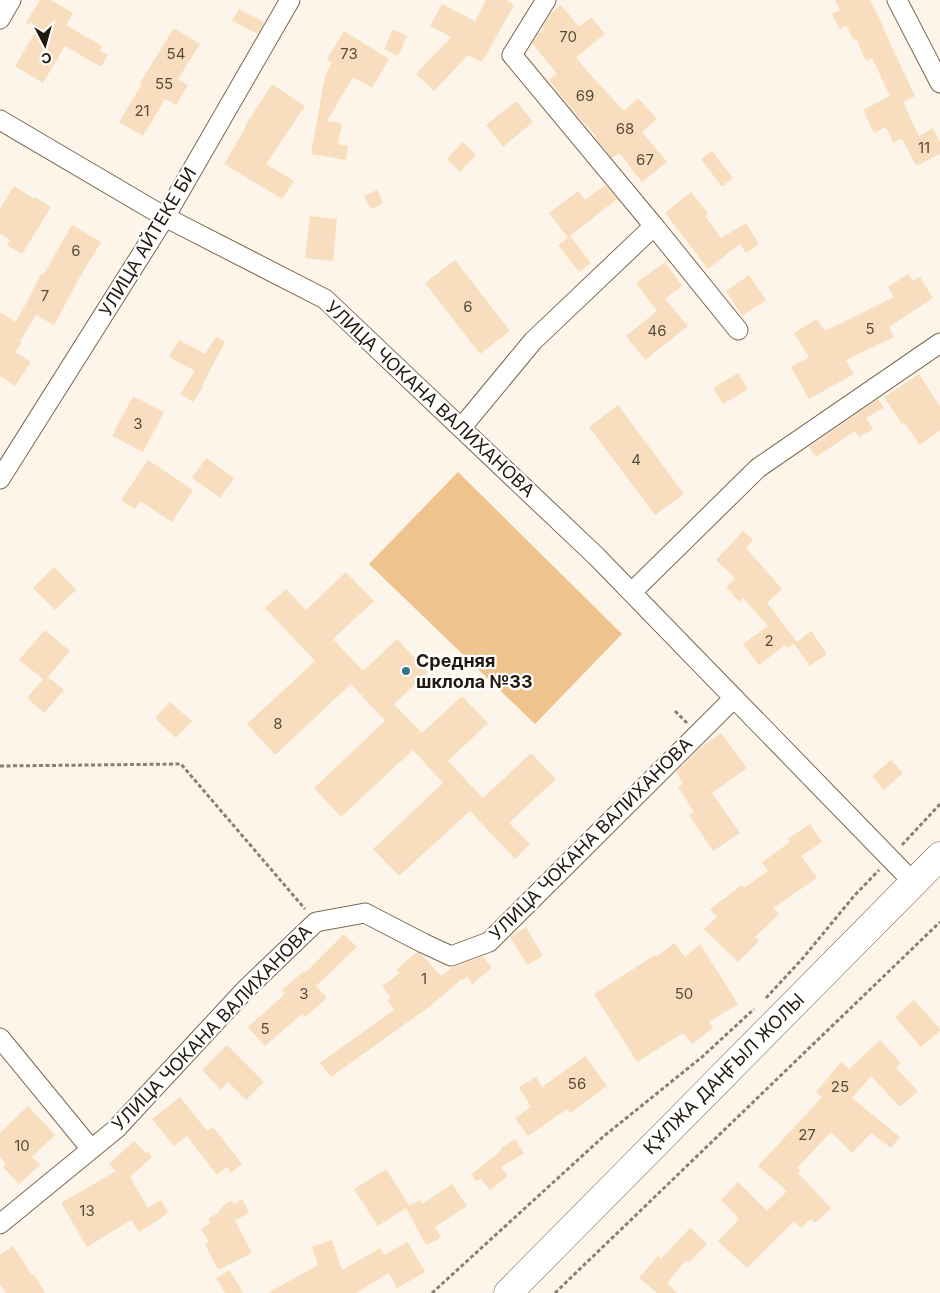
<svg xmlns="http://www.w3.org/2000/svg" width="940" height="1293" viewBox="0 0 940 1293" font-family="Inter,sans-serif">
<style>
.green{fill:#efc38d}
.building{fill:#f8debe}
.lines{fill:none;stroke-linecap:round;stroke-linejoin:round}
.minor-casing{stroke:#7c684e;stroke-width:21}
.primary-casing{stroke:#7c684e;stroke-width:29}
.path{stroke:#898176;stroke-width:3;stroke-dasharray:4 2.5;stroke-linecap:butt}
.minor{stroke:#fff;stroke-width:19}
.primary{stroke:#fff;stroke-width:28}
.poi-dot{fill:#347388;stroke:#fff;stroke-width:2}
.labels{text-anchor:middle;stroke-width:4.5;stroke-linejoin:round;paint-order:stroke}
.number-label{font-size:15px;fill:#584b3b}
.street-label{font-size:18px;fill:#221a0f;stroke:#fff}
.poi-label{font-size:18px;font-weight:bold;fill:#221a0f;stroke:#fff;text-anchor:start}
</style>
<rect width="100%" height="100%" fill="#fef5ea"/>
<polygon class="green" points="458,472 622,634 535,724 369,564"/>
<g class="building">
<polygon points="40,0 51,0 73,13 66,25 102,46 100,51 108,55 101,67 65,46 43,83 15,66 37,29 26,23"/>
<polygon points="486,0 506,0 514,5 482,62 468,55 434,91 416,74 451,37 430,26 442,4 475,21"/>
<polygon points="835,0 870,0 883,25 882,26 915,96 903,102 919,136 933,128 940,142 940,154 916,166 902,139 893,143 886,127 874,133 863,110 890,96 872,58 866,61 856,39 854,41 846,25 840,29 832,14 840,10"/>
<polygon points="561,5 579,27 591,17 605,34 576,57 587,71 624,111 638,98 657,119 642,132 667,162 642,182 619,153 612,158 595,137 596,136 579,118 549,80 557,74 532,43 538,34 544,29 542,27 551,13"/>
<polygon points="239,9 264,22 258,34 232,21"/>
<polygon points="174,28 200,44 178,79 188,85 176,105 165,99 143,136 119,122 142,84 140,83"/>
<polygon points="393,29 407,36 398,56 384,49"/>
<polygon points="344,31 389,59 372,88 353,77 327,121 342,123 338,144 348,146 346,160 311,154 325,76 332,63 327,59"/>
<polygon points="272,84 305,106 266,164 294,181 282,199 224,164 246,127 245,126"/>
<polygon points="516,101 533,122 503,147 486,125"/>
<polygon points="463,142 476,155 460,172 447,159"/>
<polygon points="712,151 733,178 722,187 701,159"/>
<polygon points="605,185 617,199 570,236 591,263 579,272 558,245 568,238 549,213 578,191 585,200"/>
<polygon points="14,186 34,199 35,197 51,207 22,254 7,245 10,240 0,234 0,208"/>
<polygon points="377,190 383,203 371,209 364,196"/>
<polygon points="691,192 708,213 705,216 721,238 746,223 759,244 746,253 740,244 708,269 665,213"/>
<polygon points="310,216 337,219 333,261 305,258"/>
<polygon points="72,225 101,242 80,277 54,325 36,315 20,341 22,342 15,352 31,362 15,386 0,376 0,312 16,322 42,273 44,274"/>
<polygon points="455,260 510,331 480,354 425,283"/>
<polygon points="665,262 682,286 665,299 688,326 645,360 626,336 657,311 636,283"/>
<polygon points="908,274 913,281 920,277 933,298 889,327 894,337 846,360 854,374 809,399 791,367 809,357 794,333 817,319 825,331 894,297 888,287"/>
<polygon points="749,275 766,300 742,316 726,291"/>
<polygon points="216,337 225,342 202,386 203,387 193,402 180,394 195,371 169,357 179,340 205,354"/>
<polygon points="738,373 748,389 723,404 713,388"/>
<polygon points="919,374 940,406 940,430 920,445 904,423 902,424 884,397"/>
<polygon points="133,396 164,412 143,452 112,436"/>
<polygon points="878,399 884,408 866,418 873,429 859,437 855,431 816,457 809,447"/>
<polygon points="618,405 684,494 655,515 589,427"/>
<polygon points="206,458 234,478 220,498 192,478"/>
<polygon points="148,460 193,490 172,522 140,501 135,509 121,500"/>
<polygon points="743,531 753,540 746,548 782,589 767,603 797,642 811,631 827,654 810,666 794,644 788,648 785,645 759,665 743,644 768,626 743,598 739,602 726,587 735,578 716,560"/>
<polygon points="54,567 76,590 55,610 33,588"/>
<polygon points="346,572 374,601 333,639 363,671 397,639 428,672 394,704 422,733 462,696 488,723 448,761 483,798 531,753 556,779 509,823 530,844 515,859 470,811 399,876 373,849 443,783 413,750 341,817 314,788 385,721 351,684 275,755 247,724 315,661 265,608 286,589 306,610"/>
<polygon points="45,630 70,651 48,677 64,690 44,713 27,698 43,679 19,660"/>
<polygon points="170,702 192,721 176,738 155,718"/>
<polygon points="721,733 747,768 712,793 740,833 713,851 689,815 694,812 678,787 683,783 676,772 699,749"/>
<polygon points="891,760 903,773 884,790 872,776"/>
<polygon points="810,824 822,842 801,856 817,878 773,908 779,914 755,937 759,941 738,962 704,929 717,917 710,909 742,885 744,888 768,871 762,862 790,842 787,839"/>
<polygon points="526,927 543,956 527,965 510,937"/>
<polygon points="344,934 357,947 316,986 327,998 305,1017 302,1014 265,1046 248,1027 285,994 282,990 304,971 305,973"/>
<polygon points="674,943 685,957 700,944 738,1004 709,1022 713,1028 692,1044 683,1033 637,1062 594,994 655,955 656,957"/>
<polygon points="417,952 422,955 441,976 453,967 483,956 492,968 472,984 467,977 463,980 462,979 429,1007 331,1077 320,1063 394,1010 387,1000 391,998 382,986 400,973 396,970"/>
<polygon points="914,1000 940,1029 940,1031 921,1047 895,1017"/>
<polygon points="880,1040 901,1063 896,1068 918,1091 900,1107 871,1076 852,1098 900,1137 891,1148 871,1133 852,1153 831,1132 797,1168 801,1171 798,1173 831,1208 815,1223 811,1219 801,1228 794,1221 747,1268 718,1241 739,1219 721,1200 738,1182 767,1211 787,1191 758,1166 822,1097 816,1092 841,1062 849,1069"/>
<polygon points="227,1045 264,1082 246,1100 228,1082 221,1090 202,1070"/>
<polygon points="585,1056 607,1086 570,1113 567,1109 528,1136 515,1118 531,1107 519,1087 536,1077 542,1087"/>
<polygon points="180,1097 207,1131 213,1127 242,1164 231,1173 227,1167 217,1175 187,1136 174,1146 152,1119"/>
<polygon points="28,1106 55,1135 32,1157 40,1165 19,1184 3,1167 6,1164 0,1157 0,1133"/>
<polygon points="515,1139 524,1153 501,1167 508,1176 490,1190 481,1179 476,1181 472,1174 502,1150 501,1148"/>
<polygon points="134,1141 146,1153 148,1152 152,1157 130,1177 148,1208 161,1200 168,1212 157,1221 139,1232 131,1220 87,1247 61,1203 116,1171 109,1164"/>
<polygon points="386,1169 409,1205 407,1207 420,1200 422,1204 452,1184 467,1206 435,1227 441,1238 426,1245 406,1208 378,1226 354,1189"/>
<polygon points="242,1199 249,1212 235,1221 252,1253 218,1270 205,1244 209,1242 201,1229 210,1223 208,1219 220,1212 219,1210 231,1200 234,1204"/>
<polygon points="690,1228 707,1244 689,1263 686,1260 667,1283 677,1293 657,1293 639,1278 658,1256 661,1259"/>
<polygon points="332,1240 342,1270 380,1248 384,1255 408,1242 425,1272 397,1288 389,1273 356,1293 268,1293 318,1265 312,1247"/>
<polygon points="13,1246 32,1275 34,1274 45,1293 6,1293 0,1284 0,1255"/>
<polygon points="230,1270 243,1293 225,1293 216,1278"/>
</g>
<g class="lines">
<g class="minor-casing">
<g id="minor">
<polyline points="546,0 512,55 654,226"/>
<polyline points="897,0 940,83"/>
<polyline points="0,19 11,0"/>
<polyline points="0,120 165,217 325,299 596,556 913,882"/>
<polyline points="461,428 533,341 654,226 738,330"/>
<polyline points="0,479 165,217 290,0"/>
<polyline points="632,592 758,468 940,343"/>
<polyline points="0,1038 91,1149"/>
<polyline points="0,1224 116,1129 246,989 316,922 365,913 423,943 451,956 489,942 734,698"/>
</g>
</g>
<g class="primary-casing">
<polyline id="primary" points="508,1293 940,856"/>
</g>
<g class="path">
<polyline points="675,711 687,723"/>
<polyline points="0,766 181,764 305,909"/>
<polyline points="902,845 940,804"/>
<polyline points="766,998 803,958 854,896 879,870"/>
<polyline points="432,1293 604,1136 702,1057 754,1009"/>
<polyline points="555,1293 940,922"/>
</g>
<use href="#minor" class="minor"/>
<use href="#primary" class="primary"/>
</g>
<circle class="poi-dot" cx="406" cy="671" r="5"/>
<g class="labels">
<g class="number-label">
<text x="568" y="42">70</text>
<text x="176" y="59">54</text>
<text x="349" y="59">73</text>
<text x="164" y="89">55</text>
<text x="585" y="101">69</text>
<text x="142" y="116">21</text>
<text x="625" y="134">68</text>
<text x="924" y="153">11</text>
<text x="645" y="165">67</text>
<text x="76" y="256">6</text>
<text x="45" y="301">7</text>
<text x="468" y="312">6</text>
<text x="870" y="334">5</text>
<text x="657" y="336">46</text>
<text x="138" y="429">3</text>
<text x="636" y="465">4</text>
<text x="769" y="646">2</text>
<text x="278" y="729">8</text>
<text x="424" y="984">1</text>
<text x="304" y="999">3</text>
<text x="684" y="999">50</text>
<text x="265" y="1034">5</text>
<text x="577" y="1089">56</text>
<text x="840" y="1092">25</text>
<text x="807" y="1140">27</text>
<text x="22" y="1151">10</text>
<text x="87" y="1216">13</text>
</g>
<g class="street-label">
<text transform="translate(148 242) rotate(-59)" y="6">УЛИЦА АЙТЕКЕ БИ</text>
<text transform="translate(430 399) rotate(43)" y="6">УЛИЦА ЧОКАНА ВАЛИХАНОВА</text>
<text transform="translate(591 839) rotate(-45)" y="6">УЛИЦА ЧОКАНА ВАЛИХАНОВА</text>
<text transform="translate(212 1028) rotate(-46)" y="6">УЛИЦА ЧОКАНА ВАЛИХАНОВА</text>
<text transform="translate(724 1074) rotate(-45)" y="6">ҚҰЛЖА ДАҢҒЫЛ ЖОЛЫ</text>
</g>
<g class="poi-label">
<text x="416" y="667">Средняя<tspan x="416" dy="21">шклола №33</tspan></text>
</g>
</g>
<g transform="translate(45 45) rotate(174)" stroke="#ffffff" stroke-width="4" paint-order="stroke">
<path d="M0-4L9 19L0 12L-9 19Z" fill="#221a0f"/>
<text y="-8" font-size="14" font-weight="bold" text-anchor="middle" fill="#221a0f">С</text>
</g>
</svg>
